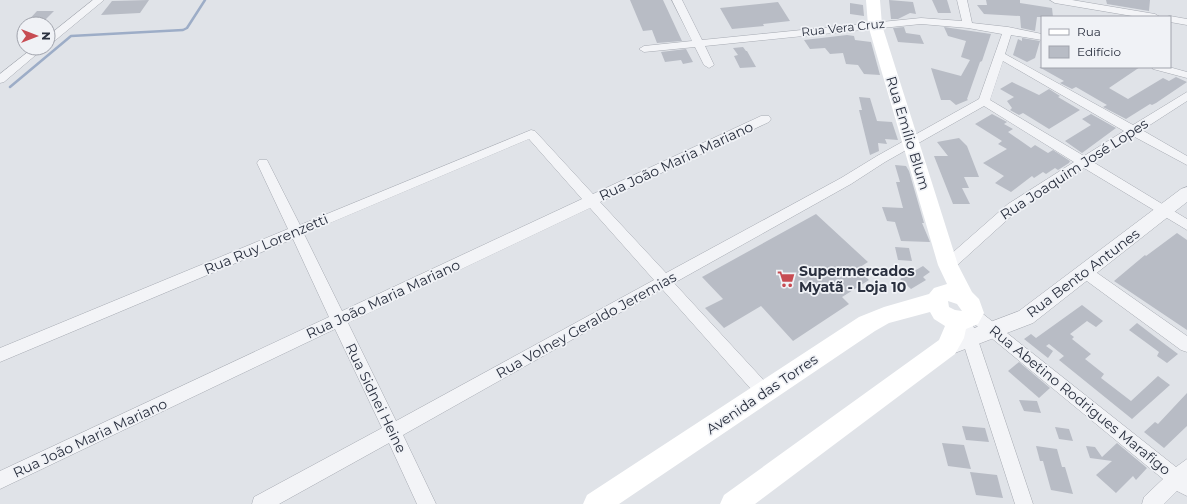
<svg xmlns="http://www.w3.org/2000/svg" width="1187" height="504" viewBox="0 0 1187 504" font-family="Montserrat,sans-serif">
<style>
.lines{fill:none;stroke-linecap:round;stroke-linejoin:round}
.stream{stroke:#9dadc7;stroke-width:2.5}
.building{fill:#b8bcc5}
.minor-casing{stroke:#a6aab2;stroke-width:1}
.tertiary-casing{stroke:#a6aab2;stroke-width:1}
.minor{fill:#f3f4f7;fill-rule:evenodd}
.tertiary{fill:#f3f4f7;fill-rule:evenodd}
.secondary{fill:#fff;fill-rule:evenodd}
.labels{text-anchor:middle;stroke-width:3.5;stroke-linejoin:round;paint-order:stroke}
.far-street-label{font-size:12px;fill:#2a303f;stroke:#f0f2f6}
.street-label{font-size:14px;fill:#2a303f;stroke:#f0f2f6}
.poi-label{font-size:14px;font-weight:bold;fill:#2a303f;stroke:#f0f2f6;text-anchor:start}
</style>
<rect width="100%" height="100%" fill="#e0e3e8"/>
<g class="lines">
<polyline class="stream" points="10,87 71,36 183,30 187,28 205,0"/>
</g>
<g class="building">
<polygon points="149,0 140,13 101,15 112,1"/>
<polygon points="630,0 663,0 682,41 657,43 652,30 643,31"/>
<polygon points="889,0 913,2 916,14 910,13 898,19 891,19"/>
<polygon points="932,0 947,0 951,13 938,13"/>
<polygon points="986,0 1020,0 1020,3 1052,8 1053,17 1037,17 1035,31 1021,28 1020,16 984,14 977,5 987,5"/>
<polygon points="1106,0 1150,0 1149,11 1107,4"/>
<polygon points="778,2 790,21 763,24 764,26 732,29 720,8"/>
<polygon points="850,3 863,5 864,16 850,14"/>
<polygon points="37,11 54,11 41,24 25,24"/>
<polygon points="904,27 906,33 920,35 924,44 898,42 893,28"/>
<polygon points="944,27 991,34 982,61 980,62 967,99 968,100 956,105 950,100 941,100 931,68 961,76 970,60 961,57 966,41 948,36"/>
<polygon points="847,35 854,36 855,40 871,42 880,75 864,74 858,65 846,64 843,53 830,54 825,48 810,49 804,40"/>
<polygon points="1022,38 1040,41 1035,58 1027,62 1013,55 1018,39 1022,41"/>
<polygon points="743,47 746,51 747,51 756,67 740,68 734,56 738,55 733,48"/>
<polygon points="686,49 693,62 683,64 681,60 665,62 661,52"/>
<polygon points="1039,67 1140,67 1109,88 1128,99 1163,78 1169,81 1176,77 1187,82 1156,103 1152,105 1150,104 1126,119 1103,107 1107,105 1076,87 1072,89 1060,83 1064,81"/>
<polygon points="1012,82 1039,95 1049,89 1060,96 1058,97 1080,110 1049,129 1023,113 1019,115 1010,110 1012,108 1007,101 1014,97 1000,89"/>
<polygon points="859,97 870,98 877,121 892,122 898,140 885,139 887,144 878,143 879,151 870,155 859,110 862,110"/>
<polygon points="992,114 1007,122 1004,124 1013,129 1008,132 1031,148 1035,145 1048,153 1053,150 1070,161 1069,163 1058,170 1055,168 1046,174 1043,172 1034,178 1032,176 1011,192 995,183 1004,176 983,163 1007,149 998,144 1002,141 975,124"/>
<polygon points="1091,114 1116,128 1082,153 1065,141 1091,125 1082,119"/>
<polygon points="959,138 967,146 979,177 964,177 969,188 962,188 970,204 953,204 934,156 948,156 937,142"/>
<polygon points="895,165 906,166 909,171 924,223 922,223 930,242 901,241 895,222 887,221 882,207 903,208 896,182 900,182"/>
<polygon points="816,214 868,262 857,269 869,280 842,297 849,304 793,341 761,306 724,328 705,308 723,299 702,277"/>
<polygon points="1177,233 1187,240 1187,330 1114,281 1145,255 1146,256"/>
<polygon points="895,247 909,248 912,261 898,260"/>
<polygon points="923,266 930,272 923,277 926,280 911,289 900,279"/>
<polygon points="1082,305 1103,321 1096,327 1087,321 1070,334 1074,337 1072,339 1091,354 1085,359 1104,374 1101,378 1131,401 1158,376 1170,385 1132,419 1059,360 1064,356 1049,344 1046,346 1053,351 1048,358 1024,339 1031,334 1036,338"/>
<polygon points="1137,323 1154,336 1178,354 1167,363 1157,356 1159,352 1129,330"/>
<polygon points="1019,362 1050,388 1039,398 1008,371"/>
<polygon points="1187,393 1187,426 1164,448 1144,432 1155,422 1158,424"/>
<polygon points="1019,400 1037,401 1041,413 1024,411"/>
<polygon points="962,426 985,428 989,442 966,440"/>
<polygon points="1055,427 1069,429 1073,441 1059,439"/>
<polygon points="942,443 964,445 971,469 948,466"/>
<polygon points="1117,443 1147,468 1136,480 1133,476 1116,493 1096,475 1112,461 1090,458 1086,446 1095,447 1102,457"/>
<polygon points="1036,446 1057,449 1062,467 1065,467 1073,494 1051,490 1043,461 1040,461"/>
<polygon points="970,472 997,475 1003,498 976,495"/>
</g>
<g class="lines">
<g class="minor-casing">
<g id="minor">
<polygon points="93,0 104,0 52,43 48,44 48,36"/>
<path d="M 672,0 L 682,0 L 702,40 L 921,18 L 962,21 L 957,0 L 967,0 L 972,23 L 1008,27 L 1042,34 L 1042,40 L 1011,35 L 1005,54 L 1133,125 L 1187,92 L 1187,101 L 1142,130 L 1187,156 L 1187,165 L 1133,136 L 1093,162 L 1187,219 L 1187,230 L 1084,168 L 1018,210 L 953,269 L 948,271 L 943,269 L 941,265 L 943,261 L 1008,204 L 1074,162 L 984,106 L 885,162 L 851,184 L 674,283 L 770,387 L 772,392 L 770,397 L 764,400 L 758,397 L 662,289 L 403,435 L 436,504 L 417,504 L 389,443 L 279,504 L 252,504 L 254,497 L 382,428 L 335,329 L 0,489 L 0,471 L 329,317 L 293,239 L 0,362 L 0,348 L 288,229 L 257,163 L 259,160 L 267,160 L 300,225 L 531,130 L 535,131 L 593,194 L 761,116 L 769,116 L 771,119 L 769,122 L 600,202 L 666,273 L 841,178 L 877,156 L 979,99 L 1002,34 L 968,28 L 921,24 L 705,46 L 714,65 L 709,68 L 704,65 L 695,47 L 644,52 L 639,49 L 644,46 L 692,41 ZM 1003,61 L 1124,131 L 1084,156 L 990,100 ZM 529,139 L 582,199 L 342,311 L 304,234 ZM 590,208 L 654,280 L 396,421 L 348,323 Z"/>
<polygon points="1050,0 1072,0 1155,14 1160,17 1138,17 1055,3"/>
<polygon points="1170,16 1187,19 1187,25 1170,22 1170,17 1166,17"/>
<polygon points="33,48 44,48 4,82 0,83 0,74"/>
<polygon points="1152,67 1169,67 1187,72 1187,78 1153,69"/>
<polygon points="1085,266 1090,268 1187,336 1187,352 1181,350 1080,276 1078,272 1080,268"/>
<polygon points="973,308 978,310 1176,467 1187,459 1187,496 1177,491 1164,504 1142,504 1144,497 1163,479 972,322 1033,504 1015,504 956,321 959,316 966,315 968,310"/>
</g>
</g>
<g class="tertiary-casing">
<polygon id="tertiary" points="1187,187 1187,202 1033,323 947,356 940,353 937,347 940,341 1019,311 1181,189"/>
</g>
<use href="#minor" class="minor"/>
<use href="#tertiary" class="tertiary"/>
<path class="secondary" d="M 866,0 L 880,0 L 882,25 L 958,265 L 972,292 L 979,299 L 984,313 L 978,324 L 966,329 L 964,338 L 955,354 L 755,504 L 720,504 L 724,495 L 939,340 L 945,326 L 934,319 L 930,312 L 889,323 L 875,331 L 619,504 L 583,504 L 587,495 L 859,317 L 884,307 L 929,294 L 934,288 L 947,284 L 938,265 L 868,25 ZM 948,301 L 957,304 L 962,311 L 955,310 L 949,307 Z"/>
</g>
<defs>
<g id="supermarket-bare" transform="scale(1.38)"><path d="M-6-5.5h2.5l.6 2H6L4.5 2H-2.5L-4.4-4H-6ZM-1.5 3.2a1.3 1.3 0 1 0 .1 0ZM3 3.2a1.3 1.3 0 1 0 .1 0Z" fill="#c74c53" stroke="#f0f2f6" stroke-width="2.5" paint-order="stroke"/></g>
</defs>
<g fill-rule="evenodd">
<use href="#supermarket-bare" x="786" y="279"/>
</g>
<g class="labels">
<g class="far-street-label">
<text transform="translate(843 28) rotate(-6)" y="4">Rua Vera Cruz</text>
</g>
<g class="street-label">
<text transform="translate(908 133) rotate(73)" y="5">Rua Emílio Blum</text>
<text transform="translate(676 161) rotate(-25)" y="5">Rua João Maria Mariano</text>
<text transform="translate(1074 169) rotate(-33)" y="5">Rua Joaquim José Lopes</text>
<text transform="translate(266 244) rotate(-23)" y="5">Rua Ruy Lorenzetti</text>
<text transform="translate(1083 273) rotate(-37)" y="5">Rua Bento Antunes</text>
<text transform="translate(383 299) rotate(-25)" y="5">Rua João Maria Mariano</text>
<text transform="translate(586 325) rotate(-29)" y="5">Rua Volney Geraldo Jeremias</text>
<text transform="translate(762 394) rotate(-34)" y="5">Avenida das Torres</text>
<text transform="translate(376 398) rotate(64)" y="5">Rua Sidnei Heine</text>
<text transform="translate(1080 400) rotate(39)" y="5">Rua Abetino Rodrigues Marafigo</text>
<text transform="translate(90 438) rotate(-25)" y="5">Rua João Maria Mariano</text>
</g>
<g class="poi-label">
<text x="799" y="276">Supermercados<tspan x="799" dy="16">Myatã - Loja 10</tspan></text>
</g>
</g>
<rect x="1041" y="16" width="130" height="52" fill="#f0f2f6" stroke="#a1a4ad"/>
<rect x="1049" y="29" width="20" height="6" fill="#ffffff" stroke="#a1a4ad"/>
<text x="1077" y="36" font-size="12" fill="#2a303f">Rua</text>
<rect x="1049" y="46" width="20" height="12" fill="#b8bcc5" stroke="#a1a4ad"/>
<text x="1077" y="56" font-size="12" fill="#2a303f">Edifício</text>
<g transform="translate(36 36) rotate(90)"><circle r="19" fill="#f0f2f6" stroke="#a1a4ad"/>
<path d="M0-3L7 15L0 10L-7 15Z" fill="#c74c53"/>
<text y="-6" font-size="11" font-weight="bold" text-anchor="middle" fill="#2a303f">N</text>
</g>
</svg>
